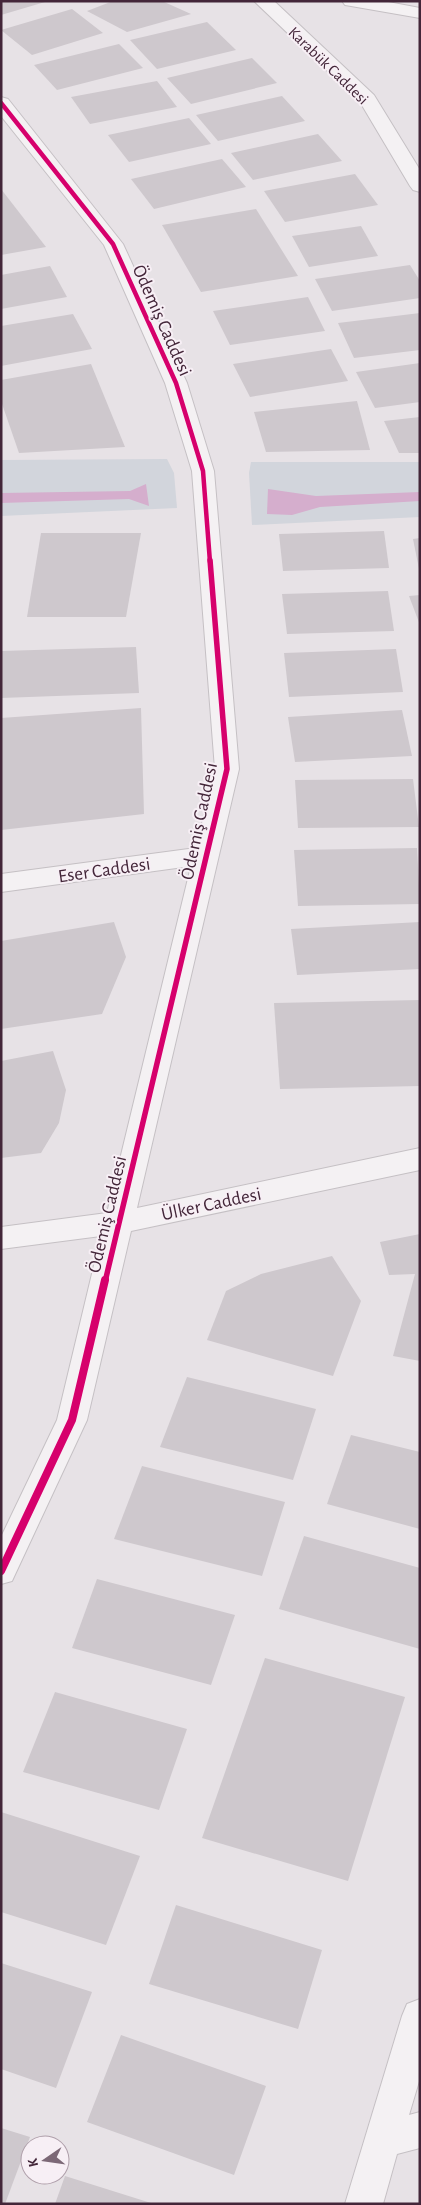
<svg xmlns="http://www.w3.org/2000/svg" width="421" height="2205" viewBox="0 0 421 2205" font-family="'Alegreya Sans',sans-serif">
<style>
.green{fill:#d2d5dc}
.water{fill:#d5aecd}
.building{fill:#cec8cd}
.lines{fill:none;stroke-linecap:round;stroke-linejoin:round}
.minor-casing{stroke:#c5c0c4;stroke-width:2}
.minor{fill:#f4f1f3;fill-rule:evenodd}
.cycleway-far2-casing{stroke:#f7eff5;stroke-width:7}
.cycleway-far1-casing{stroke:#f7eff5;stroke-width:9}
.cycleway-casing{stroke:#f7eff5;stroke-width:11}
.cycleway-far2{stroke:#d6006c;stroke-width:4.5}
.cycleway-far1{stroke:#d6006c;stroke-width:5.5}
.cycleway{stroke:#d6006c;stroke-width:8}
.labels{text-anchor:middle;stroke-width:4;stroke-linejoin:round;paint-order:stroke}
.far-street-label{font-size:16px;fill:#432639;stroke:#f7eff5}
.street-label{font-size:19px;fill:#432639;stroke:#f7eff5}
</style>
<rect width="100%" height="100%" fill="#e7e2e6"/>
<g class="green">
<polygon points="167,459 174,473 177,508 1,516 1,460"/>
<polygon points="251,462 420,462 420,517 252,525 249,473"/>
</g>
<g class="water">
<polygon points="146,484 149,506 129,499 1,503 1,493 130,491"/>
<polygon points="268,489 316,496 420,492 420,501 320,507 292,515 267,514"/>
</g>
<g class="building">
<polygon points="1,1 45,1 45,2 1,15"/>
<polygon points="113,1 162,1 191,14 127,32 87,11"/>
<polygon points="72,9 103,33 32,55 1,30"/>
<polygon points="207,22 236,50 157,69 130,40"/>
<polygon points="119,44 143,68 57,90 34,65"/>
<polygon points="252,58 277,83 191,104 167,78"/>
<polygon points="157,81 177,107 90,124 71,97"/>
<polygon points="282,96 305,121 218,141 196,115"/>
<polygon points="189,118 211,144 129,162 108,135"/>
<polygon points="318,134 342,161 253,180 231,153"/>
<polygon points="222,159 246,187 154,209 131,179"/>
<polygon points="355,174 378,205 285,222 264,191"/>
<polygon points="1,189 46,247 1,255"/>
<polygon points="256,209 298,276 201,292 162,225"/>
<polygon points="361,226 378,256 309,267 292,236"/>
<polygon points="410,265 420,281 420,298 332,311 315,279"/>
<polygon points="50,266 67,297 1,309 1,275"/>
<polygon points="308,297 325,331 230,345 213,311"/>
<polygon points="420,313 420,350 354,358 338,323"/>
<polygon points="73,314 92,349 1,366 1,326"/>
<polygon points="331,349 348,381 250,397 233,364"/>
<polygon points="420,363 420,402 375,408 356,372"/>
<polygon points="91,364 125,447 19,453 1,401 1,380"/>
<polygon points="357,401 370,450 266,452 254,412"/>
<polygon points="420,417 420,453 399,453 384,421"/>
<polygon points="384,531 389,568 283,571 279,534"/>
<polygon points="41,533 141,533 126,617 27,617"/>
<polygon points="420,538 420,569 419,569 413,539"/>
<polygon points="388,591 394,631 287,634 282,594"/>
<polygon points="420,595 420,625 409,596"/>
<polygon points="136,647 139,693 1,698 1,651"/>
<polygon points="396,649 403,692 289,697 284,653"/>
<polygon points="141,708 144,814 1,830 1,718"/>
<polygon points="402,710 412,756 295,762 288,717"/>
<polygon points="413,779 419,827 298,828 295,780"/>
<polygon points="417,848 420,904 298,906 294,850"/>
<polygon points="114,922 126,957 102,1014 1,1029 1,941"/>
<polygon points="420,922 420,969 297,975 291,929"/>
<polygon points="420,1000 420,1086 280,1089 274,1003"/>
<polygon points="53,1051 66,1090 59,1123 41,1153 1,1158 1,1061"/>
<polygon points="420,1234 420,1361 393,1356 415,1274 389,1275 380,1242"/>
<polygon points="332,1256 361,1301 333,1376 207,1340 226,1291 261,1274"/>
<polygon points="187,1377 316,1409 293,1480 160,1447"/>
<polygon points="351,1435 420,1452 420,1529 327,1504"/>
<polygon points="142,1466 285,1502 262,1576 114,1539"/>
<polygon points="304,1536 420,1568 420,1649 279,1609"/>
<polygon points="97,1579 235,1615 211,1685 72,1648"/>
<polygon points="265,1658 405,1697 348,1881 202,1838"/>
<polygon points="55,1692 187,1729 159,1810 23,1772"/>
<polygon points="1,1812 140,1856 106,1945 1,1912"/>
<polygon points="176,1905 322,1950 298,2029 149,1984"/>
<polygon points="1,1963 92,1992 56,2088 1,2069"/>
<polygon points="121,2035 266,2086 234,2175 87,2122"/>
<polygon points="1,2128 30,2137 5,2204 1,2204"/>
<polygon points="65,2176 151,2203 151,2204 55,2204"/>
</g>
<g class="lines">
<g class="minor-casing">
<g id="minor">
<polygon points="254,1 274,1 374,95 420,170 420,192 413,190 410,186 360,102"/>
<polygon points="342,1 383,1 420,8 420,18 351,6 345,5"/>
<polygon points="1,97 8,99 123,244 187,383 214,471 239,769 137,1208 420,1148 420,1170 131,1231 87,1420 12,1581 1,1584 1,1537 57,1420 101,1236 1,1249 1,1227 107,1213 191,866 1,892 1,874 196,848 215,769 192,471 165,383 104,245 1,116"/>
<polygon points="420,1999 420,2078 409,2115 420,2112 420,2148 397,2154 383,2204 345,2204 402,2016 407,2004"/>
</g>
</g>
<use href="#minor" class="minor"/>
<g class="cycleway-far2-casing">
<polyline id="cycleway-far2" points="1,103 113,244 176,383 203,471 210,562"/>
</g>
<g class="cycleway-far1-casing">
<polyline id="cycleway-far1" points="105,1282 227,769 210,560"/>
</g>
<g class="cycleway-casing">
<polyline id="cycleway" points="1,1571 72,1420 105,1280"/>
</g>
<use href="#cycleway-far2" class="cycleway-far2"/>
<use href="#cycleway-far1" class="cycleway-far1"/>
<use href="#cycleway" class="cycleway"/>
</g>
<g class="labels">
<g class="far-street-label">
<text transform="translate(329 65) rotate(44)" y="6">Karabük Caddesi</text>
</g>
<g class="street-label">
<text transform="translate(163 320) rotate(66)" y="7">Ödemiş Caddesi</text>
<text transform="translate(198 821) rotate(-78)" y="7">Ödemiş Caddesi</text>
<text transform="translate(104 869) rotate(-8)" y="7">Eser Caddesi</text>
<text transform="translate(211 1203) rotate(-12)" y="7">Ülker Caddesi</text>
<text transform="translate(106 1214) rotate(-77)" y="7">Ödemiş Caddesi</text>
</g>
</g>
<rect width="421" height="2205" fill="none" stroke="#432639" stroke-width="5"/>
<g transform="translate(45 2160) rotate(257)"><circle r="24" fill="#f7eff5" stroke="#af9faa"/>
<path d="M0-4L9 19L0 12L-9 19Z" fill="#7c6876"/>
<text y="-8" font-size="14" font-weight="bold" text-anchor="middle" fill="#432639">K</text>
</g>
</svg>
